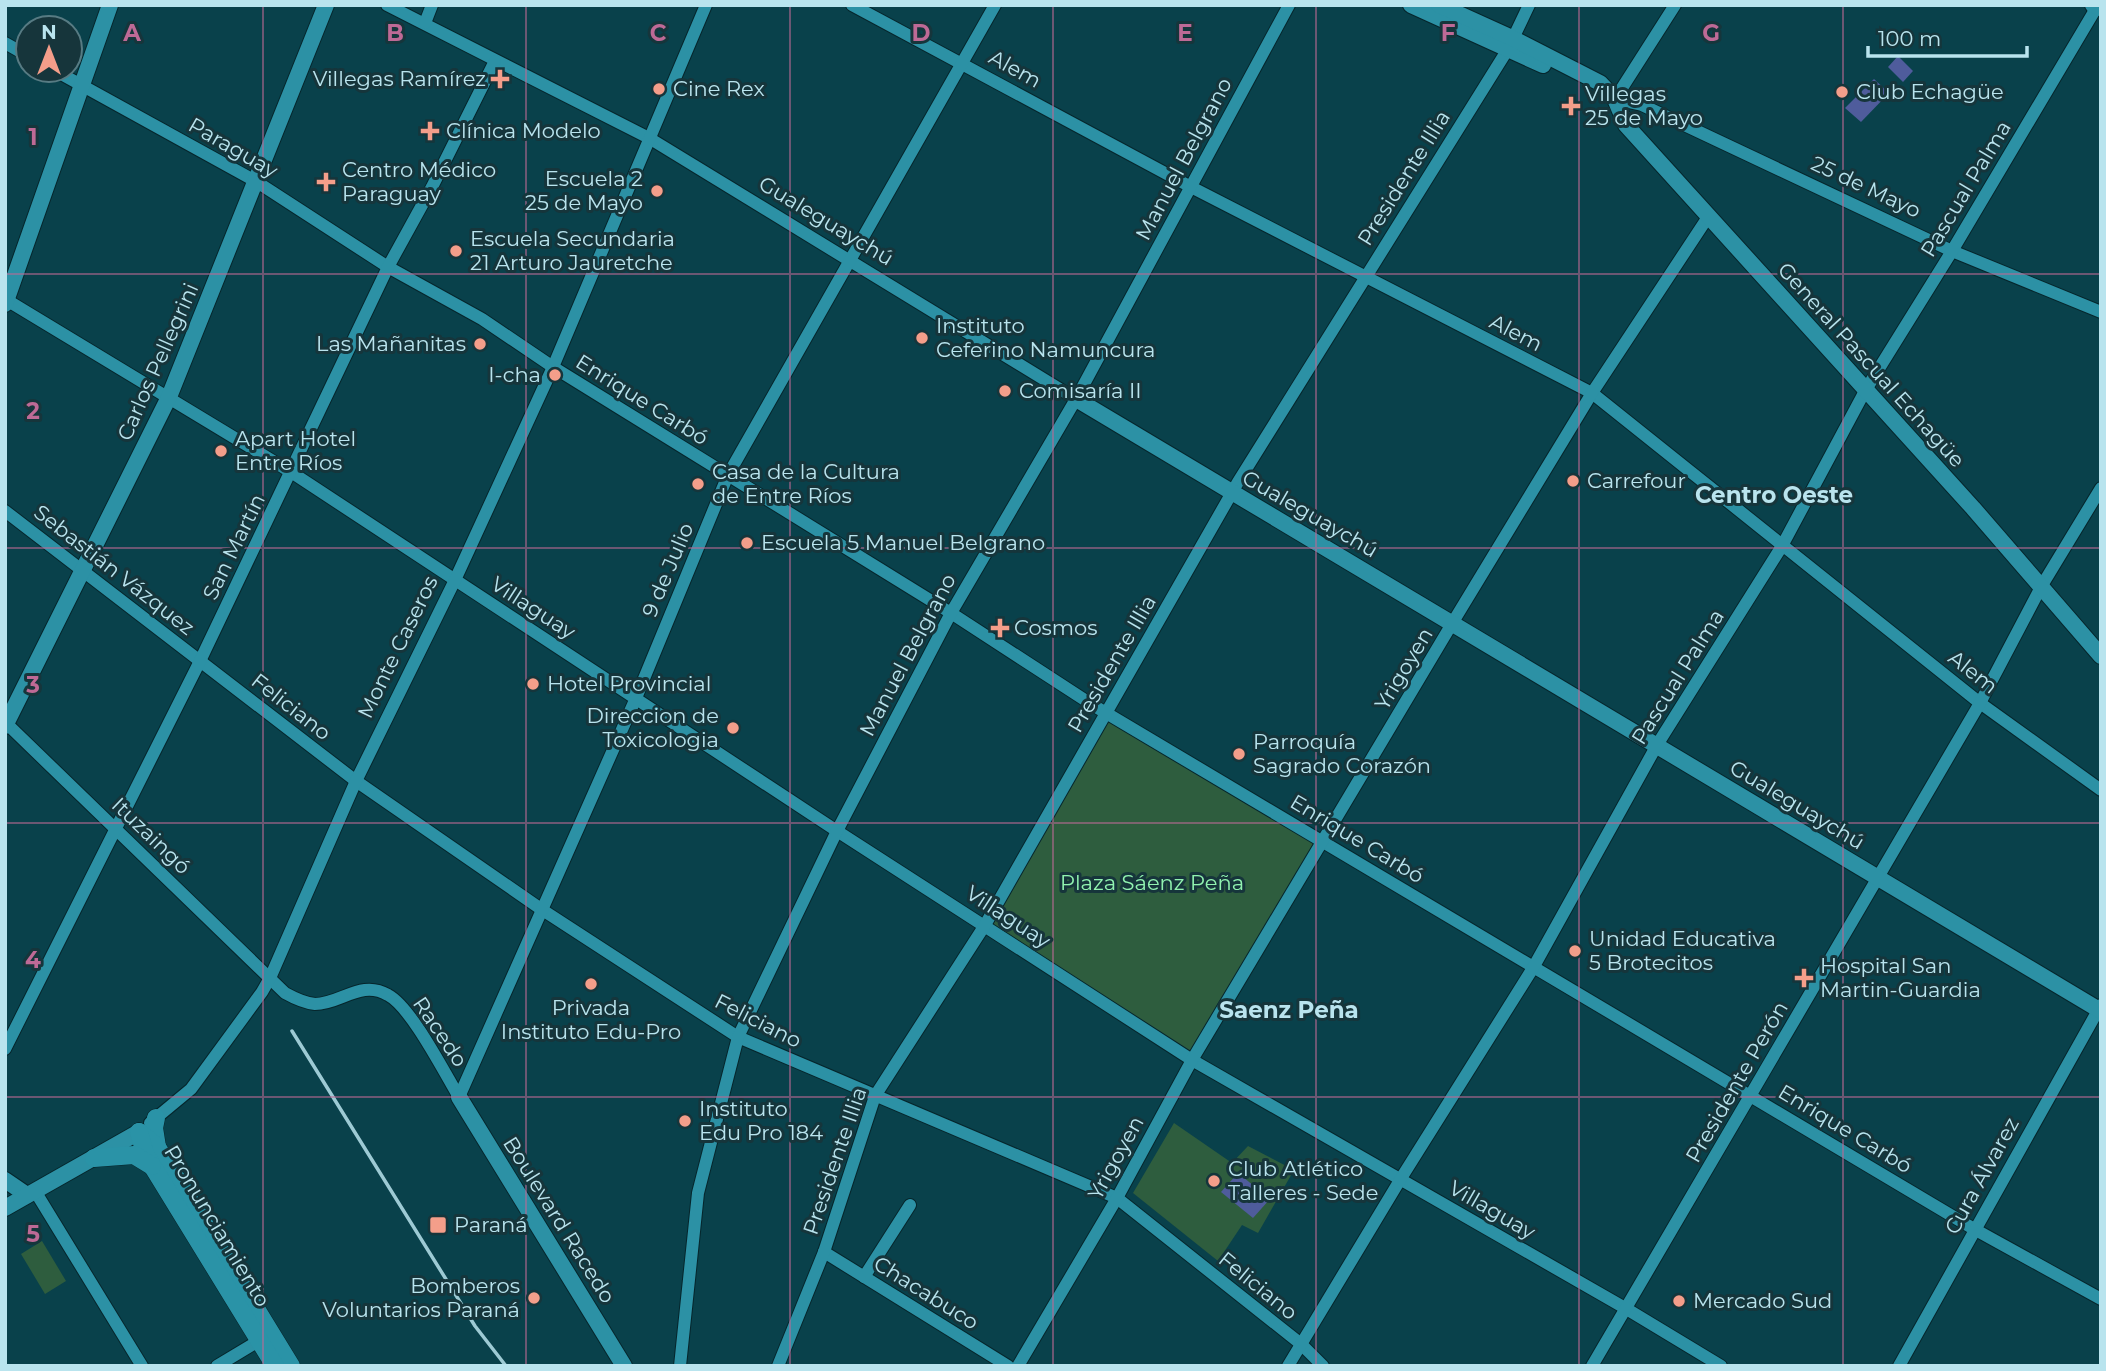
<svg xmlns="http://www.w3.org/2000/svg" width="2106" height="1371" viewBox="0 0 2106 1371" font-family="Montserrat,sans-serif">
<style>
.green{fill:#2e5d3e}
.water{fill:#4f5c9c}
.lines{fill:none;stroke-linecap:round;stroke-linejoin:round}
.minor-casing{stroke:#06262c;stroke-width:14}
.tertiary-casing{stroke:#06262c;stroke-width:18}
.secondary-casing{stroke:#06262c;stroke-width:19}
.minor{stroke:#2c91a5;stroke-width:12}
.tertiary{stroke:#2c91a5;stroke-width:16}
.secondary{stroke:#2a93a7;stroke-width:18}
.rail{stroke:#9dcad4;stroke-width:3.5}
.grid{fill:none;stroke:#be6a96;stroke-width:2;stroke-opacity:0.55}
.poi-dot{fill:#f49e8a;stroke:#16353b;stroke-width:2.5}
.labels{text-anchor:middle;stroke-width:6;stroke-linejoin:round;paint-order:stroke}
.street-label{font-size:21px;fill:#b9e4ee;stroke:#16353b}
.poi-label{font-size:21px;fill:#b9e4ee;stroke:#16353b;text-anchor:start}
.park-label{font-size:21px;fill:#91f3b0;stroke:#16353b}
.neighbourhood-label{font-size:23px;font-weight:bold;fill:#b9e4ee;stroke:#16353b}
.grid-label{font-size:23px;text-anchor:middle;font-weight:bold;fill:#be6a96;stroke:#16353b;stroke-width:6;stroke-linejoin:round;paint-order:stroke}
</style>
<rect width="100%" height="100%" fill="#09414b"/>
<g class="green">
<polygon points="1113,713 1316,843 1191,1054 988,925"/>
<polygon points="1174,1123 1232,1163 1248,1146 1294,1170 1258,1233 1242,1225 1218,1261 1133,1193"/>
<polygon points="42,1241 66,1281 45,1294 21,1254"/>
</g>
<g class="water">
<polygon points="1898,56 1913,71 1903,82 1888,67"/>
<polygon points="1874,79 1889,93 1861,122 1845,108"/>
<polygon points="1238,1173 1270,1199 1253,1218 1221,1192"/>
</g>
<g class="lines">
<g class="minor-casing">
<g id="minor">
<polyline points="387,5 649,138 1076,399"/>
<polyline points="852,5 1191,187 1592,393 1980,703 2101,790"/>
<polyline points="1675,5 1615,99 1642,105 1952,251 2101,312"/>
<polyline points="425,23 432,5"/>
<polyline points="5,43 28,56"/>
<polyline points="54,70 257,182 388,267 482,319 553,367 951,613 1091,704 1974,1229 2101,1299"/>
<polyline points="5,299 291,472 837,831 1192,1060 1625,1308 1721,1366"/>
<polyline points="5,511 356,781 541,909 738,1037 1117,1198 1301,1344 1323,1366"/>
<path d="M 5,722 L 285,993 C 294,998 304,1003 315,1004 C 341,1004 361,979 388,995 C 411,1007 444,1072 459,1097"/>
<polyline points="5,1049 200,661 388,267 432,187 495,61"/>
<polyline points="459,1097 636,698 728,475 995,5"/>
<polyline points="150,1123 191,1089 262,992 270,978 356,781 455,580 553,367 706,5"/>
<polyline points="35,1191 142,1366"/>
<polyline points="824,1252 1008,1366"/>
<polyline points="864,1277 910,1205"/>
<polyline points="217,1366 260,1340"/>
<polyline points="680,1366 698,1193 738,1037 837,831 951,613 1076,399 1289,5"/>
<polyline points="778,1366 824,1252 875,1096 985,925 1238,482 1508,49 1529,5"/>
<polyline points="1018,1366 1117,1198 1192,1060 1453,622 1592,393 1708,217"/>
<polyline points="1288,1366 1400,1180 1533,968 1657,745 1782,546 1865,391 1952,251 2098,5"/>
<polyline points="1592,1366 1980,703 2041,587 2101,488"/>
<polyline points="1899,1366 2101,1005"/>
</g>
</g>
<g class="tertiary-casing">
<g id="tertiary">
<polyline points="1411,5 1543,65"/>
<polyline points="1439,5 1512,38 1600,83 1615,99 1626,125 1973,508 2101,656"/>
<polyline points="2093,5 2101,8"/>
<polyline points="5,304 110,5"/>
<polyline points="1076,399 2101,1011"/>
<polyline points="5,726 169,397 326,5"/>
<polyline points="459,1097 624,1366"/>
<polyline points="5,1180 27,1195"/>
<polyline points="5,1208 139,1132"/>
</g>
</g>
<g class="secondary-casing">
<g id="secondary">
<polyline points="156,1118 154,1128 157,1147"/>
<polyline points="139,1132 157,1147 291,1366"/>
<polyline points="139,1132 145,1154 275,1366"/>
<polyline points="94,1158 134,1155 152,1166"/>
</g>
</g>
<use href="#minor" class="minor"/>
<use href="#tertiary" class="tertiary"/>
<use href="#secondary" class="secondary"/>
<polyline class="rail" points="292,1031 475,1326 506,1366"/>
</g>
<path class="grid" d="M 263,5 L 263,1366M 526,5 L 526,1366M 790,5 L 790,1366M 1053,5 L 1053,1366M 1316,5 L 1316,1366M 1579,5 L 1579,1366M 1843,5 L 1843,1366M 5,274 L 2101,274M 5,548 L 2101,548M 5,823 L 2101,823M 5,1097 L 2101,1097"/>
<g class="poi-dot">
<path d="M496.5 68.5h7v7h7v7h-7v7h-7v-7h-7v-7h7z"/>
<circle cx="659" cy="89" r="7"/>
<circle cx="1842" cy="92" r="7"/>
<path d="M1567.5 95.5h7v7h7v7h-7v7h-7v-7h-7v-7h7z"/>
<path d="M426.5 120.5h7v7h7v7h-7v7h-7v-7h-7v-7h7z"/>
<path d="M322.5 171.5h7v7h7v7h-7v7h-7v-7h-7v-7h7z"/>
<circle cx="657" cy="191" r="7"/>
<circle cx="456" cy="251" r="7"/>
<circle cx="922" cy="338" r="7"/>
<circle cx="480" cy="344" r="7"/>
<circle cx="555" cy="375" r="7"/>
<circle cx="1005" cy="391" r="7"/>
<circle cx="221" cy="451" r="7"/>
<circle cx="1573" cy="481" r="7"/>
<circle cx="698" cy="484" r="7"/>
<circle cx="747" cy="543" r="7"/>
<path d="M996.5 617.5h7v7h7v7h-7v7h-7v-7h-7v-7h7z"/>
<circle cx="533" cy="684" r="7"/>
<circle cx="733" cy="728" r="7"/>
<circle cx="1239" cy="754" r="7"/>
<circle cx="1575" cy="951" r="7"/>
<path d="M1800.5 967.5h7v7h7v7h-7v7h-7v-7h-7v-7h7z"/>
<circle cx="591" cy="984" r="7"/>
<circle cx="685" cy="1121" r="7"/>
<circle cx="1214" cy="1181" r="7"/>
<rect x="429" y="1216" width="18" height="18" rx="3.5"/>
<circle cx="534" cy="1298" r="7"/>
<circle cx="1679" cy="1301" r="7"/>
</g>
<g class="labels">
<g class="street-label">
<text transform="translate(1015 69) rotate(29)" y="7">Alem</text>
<text transform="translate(233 148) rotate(30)" y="7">Paraguay</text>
<text transform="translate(1184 159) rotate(-62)" y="7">Manuel Belgrano</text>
<text transform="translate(1404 178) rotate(-58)" y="7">Presidente Illia</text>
<text transform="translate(1866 187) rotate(25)" y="7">25 de Mayo</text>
<text transform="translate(1966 189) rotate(-59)" y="7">Pascual Palma</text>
<text transform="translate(826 221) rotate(31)" y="7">Gualeguaychú</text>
<text transform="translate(1516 333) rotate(27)" y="7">Alem</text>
<text transform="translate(158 362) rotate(-66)" y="7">Carlos Pellegrini</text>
<text transform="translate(1871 365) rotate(48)" y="7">General Pascual Echagüe</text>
<text transform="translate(642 400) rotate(32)" y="7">Enrique Carbó</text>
<text transform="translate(1310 514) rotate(30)" y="7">Gualeguaychú</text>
<text transform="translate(234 547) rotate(-64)" y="7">San Martín</text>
<text transform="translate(114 570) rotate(38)" y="7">Sebastián Vázquez</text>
<text transform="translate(668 570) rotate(-67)" y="7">9 de Julio</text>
<text transform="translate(533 608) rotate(33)" y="7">Villaguay</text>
<text transform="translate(398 647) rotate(-64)" y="7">Monte Caseros</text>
<text transform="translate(908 655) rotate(-62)" y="7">Manuel Belgrano</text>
<text transform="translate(1112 664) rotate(-60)" y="7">Presidente Illia</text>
<text transform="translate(1404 669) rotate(-59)" y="7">Yrigoyen</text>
<text transform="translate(1973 672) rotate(38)" y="7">Alem</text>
<text transform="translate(1678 677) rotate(-58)" y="7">Pascual Palma</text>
<text transform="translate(291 707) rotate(38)" y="7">Feliciano</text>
<text transform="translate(1797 805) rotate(31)" y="7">Gualeguaychú</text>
<text transform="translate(151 836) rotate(44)" y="7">Ituzaingó</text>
<text transform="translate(1357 839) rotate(31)" y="7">Enrique Carbó</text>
<text transform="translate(1008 917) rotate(33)" y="7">Villaguay</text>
<text transform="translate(758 1021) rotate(27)" y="7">Feliciano</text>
<text transform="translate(440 1032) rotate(56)" y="7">Racedo</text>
<text transform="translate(1737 1082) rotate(-60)" y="7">Presidente Perón</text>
<text transform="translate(1845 1129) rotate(31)" y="7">Enrique Carbó</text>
<text transform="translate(1116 1158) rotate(-61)" y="7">Yrigoyen</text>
<text transform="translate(835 1161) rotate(-71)" y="7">Presidente Illia</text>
<text transform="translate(1982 1176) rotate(-61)" y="7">Cura Álvarez</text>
<text transform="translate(1492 1210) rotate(30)" y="7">Villaguay</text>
<text transform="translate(559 1220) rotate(58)" y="7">Boulevard Racedo</text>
<text transform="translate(217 1226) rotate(59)" y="7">Pronunciamiento</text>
<text transform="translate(1258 1286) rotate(39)" y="7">Feliciano</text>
<text transform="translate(926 1293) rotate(32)" y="7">Chacabuco</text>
</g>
<g class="poi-label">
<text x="486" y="86" text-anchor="end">Villegas Ramírez</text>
<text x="673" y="96">Cine Rex</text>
<text x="1856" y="99">Club Echagüe</text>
<text x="1585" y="101">Villegas<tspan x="1585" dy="24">25 de Mayo</tspan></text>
<text x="446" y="138">Clínica Modelo</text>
<text x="342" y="177">Centro Médico<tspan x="342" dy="24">Paraguay</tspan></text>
<text x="643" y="186" text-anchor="end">Escuela 2<tspan x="643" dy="24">25 de Mayo</tspan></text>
<text x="470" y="246">Escuela Secundaria<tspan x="470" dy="24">21 Arturo Jauretche</tspan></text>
<text x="936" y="333">Instituto<tspan x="936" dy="24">Ceferino Namuncura</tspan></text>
<text x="466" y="351" text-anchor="end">Las Mañanitas</text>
<text x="541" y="382" text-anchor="end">I-cha</text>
<text x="1019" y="398">Comisaría II</text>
<text x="235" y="446">Apart Hotel<tspan x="235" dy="24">Entre Ríos</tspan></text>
<text x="712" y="479">Casa de la Cultura<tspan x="712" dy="24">de Entre Ríos</tspan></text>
<text x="1587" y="488">Carrefour</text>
<text x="761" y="550">Escuela 5 Manuel Belgrano</text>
<text x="1014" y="635">Cosmos</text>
<text x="547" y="691">Hotel Provincial</text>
<text x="719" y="723" text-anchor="end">Direccion de<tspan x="719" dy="24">Toxicologia</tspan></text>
<text x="1253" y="749">Parroquía<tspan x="1253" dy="24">Sagrado Corazón</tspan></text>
<text x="1589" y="946">Unidad Educativa<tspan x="1589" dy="24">5 Brotecitos</tspan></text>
<text x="1820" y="973">Hospital San<tspan x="1820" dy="24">Martin-Guardia</tspan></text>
<text x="591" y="1015" text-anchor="middle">Privada<tspan x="591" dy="24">Instituto Edu-Pro</tspan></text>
<text x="699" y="1116">Instituto<tspan x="699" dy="24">Edu Pro 184</tspan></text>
<text x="1228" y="1176">Club Atlético<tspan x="1228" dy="24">Talleres - Sede</tspan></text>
<text x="454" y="1232">Paraná</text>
<text x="520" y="1293" text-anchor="end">Bomberos<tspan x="520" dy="24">Voluntarios Paraná</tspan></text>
<text x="1693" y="1308">Mercado Sud</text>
</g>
<g class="park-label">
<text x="1152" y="890">Plaza Sáenz Peña</text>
</g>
<g class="neighbourhood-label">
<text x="1774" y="503">Centro Oeste</text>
<text x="1289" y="1018">Saenz Peña</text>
</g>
</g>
<g class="grid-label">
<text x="132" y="41">A</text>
<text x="395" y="41">B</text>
<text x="658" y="41">C</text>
<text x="921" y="41">D</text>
<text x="1185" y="41">E</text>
<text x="1448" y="41">F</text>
<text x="1711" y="41">G</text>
<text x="33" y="145">1</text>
<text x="33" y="419">2</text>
<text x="33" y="693">3</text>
<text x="33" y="968">4</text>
<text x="33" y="1242">5</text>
</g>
<rect width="2106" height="1371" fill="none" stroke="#b9e4ee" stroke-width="14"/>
<g transform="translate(49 49)"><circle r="33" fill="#16353b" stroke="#577b83" stroke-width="2"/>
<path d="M0-5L12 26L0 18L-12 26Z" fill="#f49e8a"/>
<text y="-10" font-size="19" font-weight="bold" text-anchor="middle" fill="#b9e4ee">N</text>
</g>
<path d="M1868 46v10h159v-10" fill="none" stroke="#b9e4ee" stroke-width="3.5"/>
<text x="1878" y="46" font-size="21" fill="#b9e4ee" stroke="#16353b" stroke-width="5" paint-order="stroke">100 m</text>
</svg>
